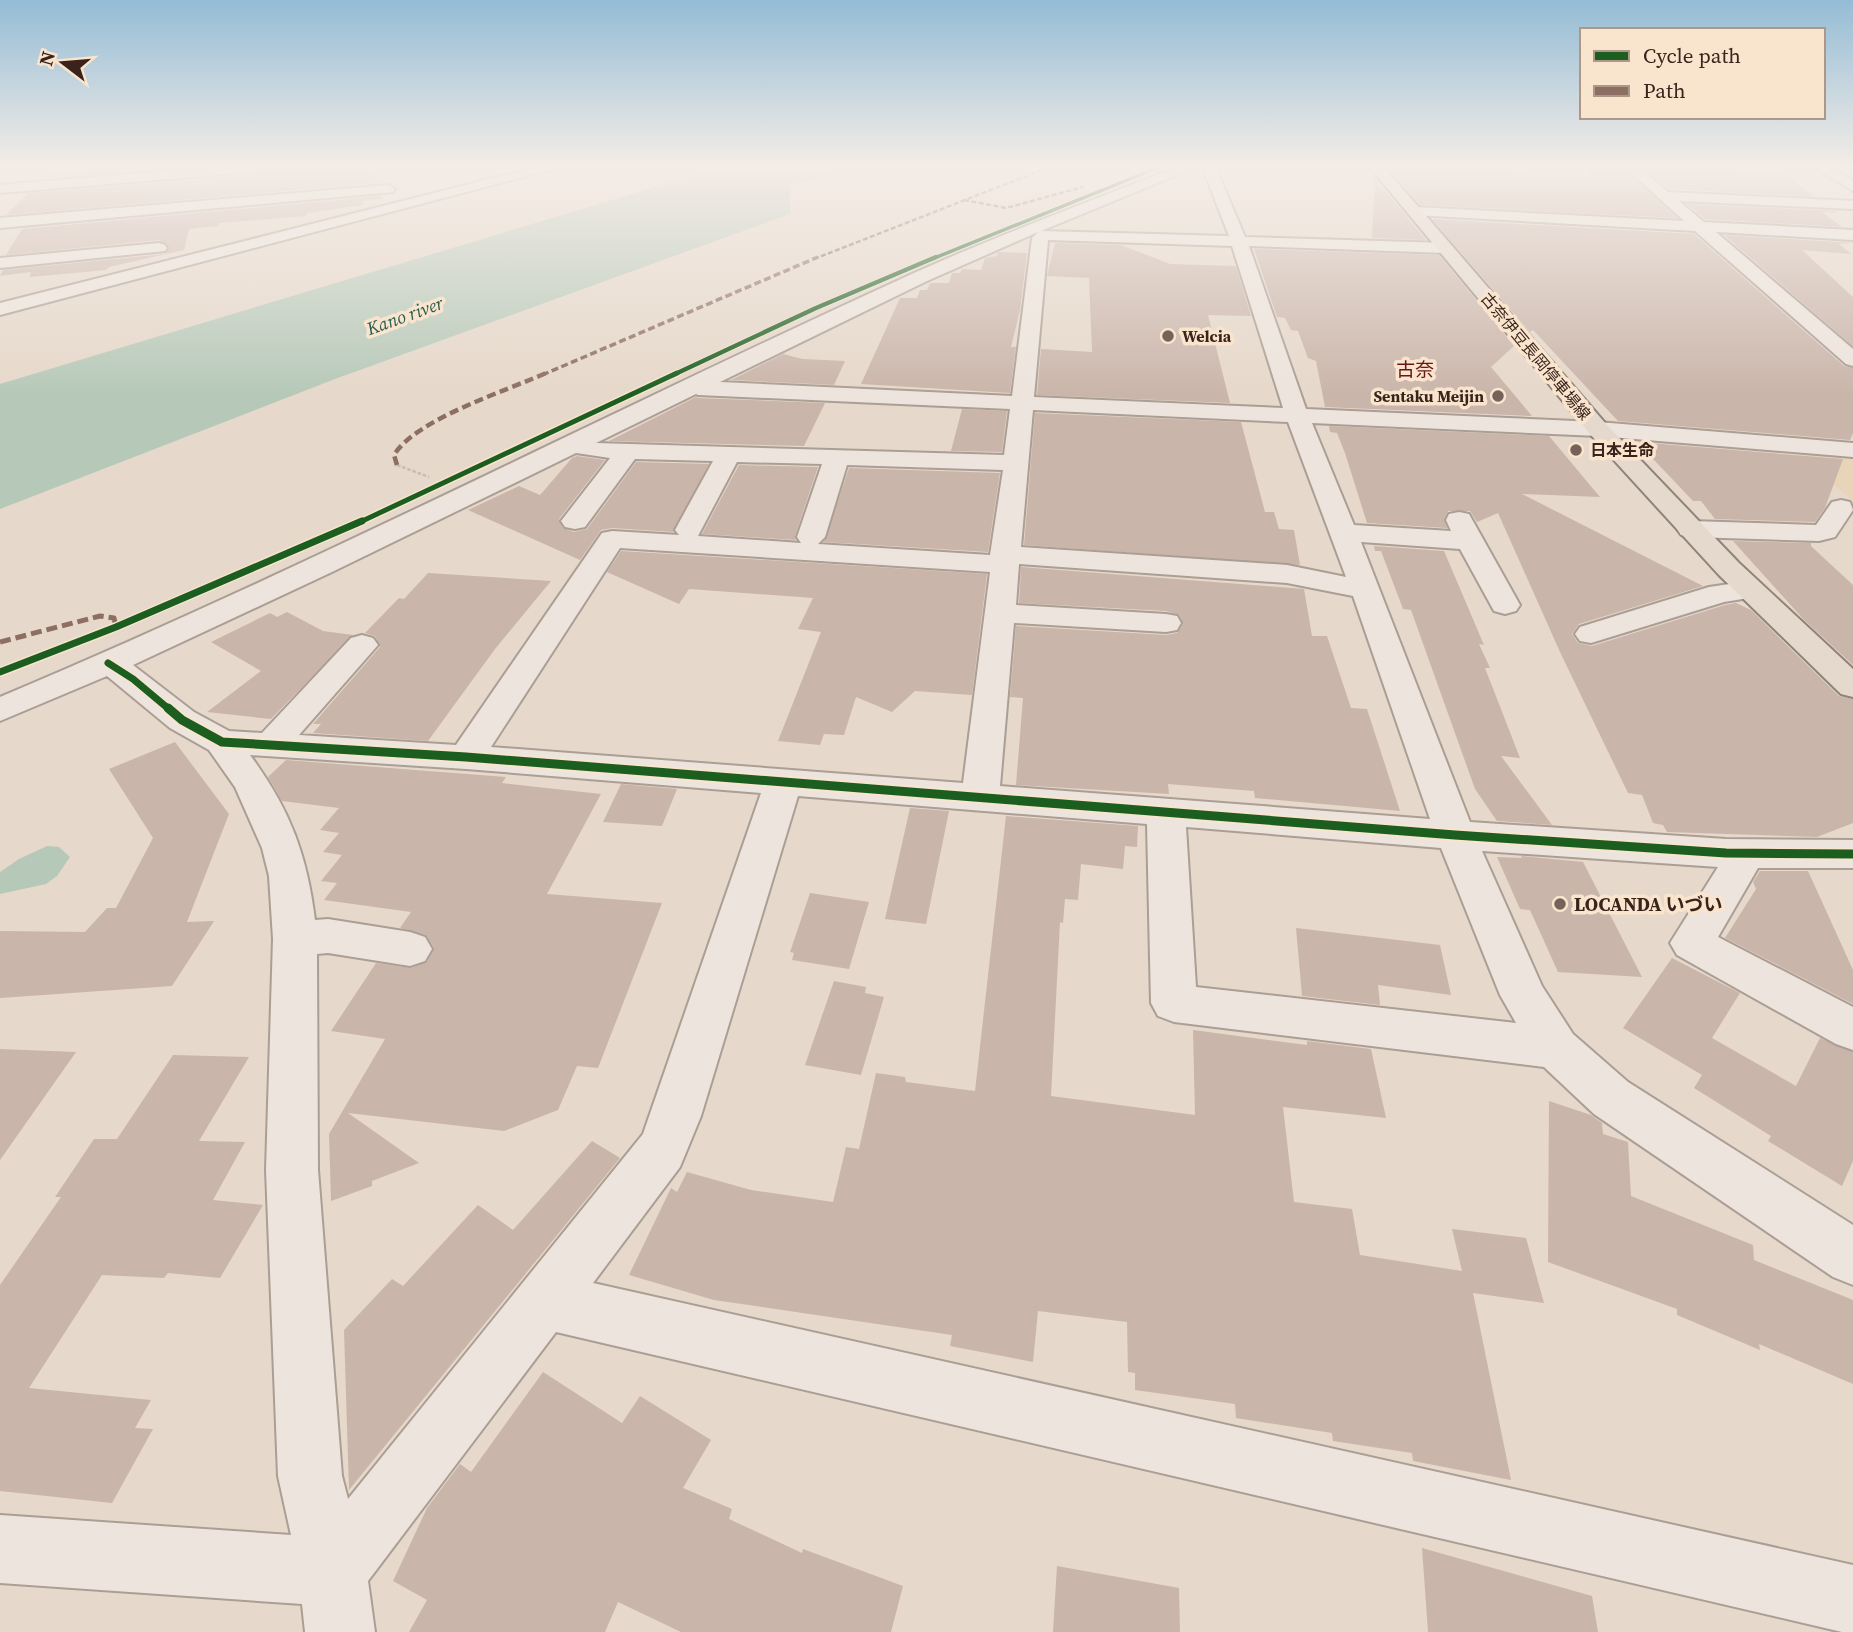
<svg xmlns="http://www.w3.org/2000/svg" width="1853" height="1632" viewBox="0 0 1853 1632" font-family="'Source Serif 4','Noto Sans JP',serif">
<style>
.farmland{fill:#e8d4b9}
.water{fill:#b6c9b9}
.building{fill:#cab5aa}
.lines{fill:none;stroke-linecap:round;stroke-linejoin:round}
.minor-casing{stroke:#ab9e94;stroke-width:4}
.major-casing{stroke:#90837b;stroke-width:4}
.path{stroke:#c6bcb4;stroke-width:2.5;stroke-dasharray:3.5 2;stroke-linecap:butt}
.minor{fill:#ede5dd;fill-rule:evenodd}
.major{fill:#e5d9cd;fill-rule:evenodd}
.quiet-far3{stroke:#8d6e63;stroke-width:2.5;stroke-dasharray:5 2.5;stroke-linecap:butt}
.quiet-far2{stroke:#8d6e63;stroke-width:3.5;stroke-dasharray:7 3.5;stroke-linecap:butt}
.quiet-far1{stroke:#8d6e63;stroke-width:4.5;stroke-dasharray:9 4.5;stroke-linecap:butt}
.quiet{stroke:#8d6e63;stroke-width:5;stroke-dasharray:11 5;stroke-linecap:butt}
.cycleway-far4-casing{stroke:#f9e4ce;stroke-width:5}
.cycleway-far3-casing{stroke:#f9e4ce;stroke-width:6}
.cycleway-far2-casing{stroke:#f9e4ce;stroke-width:8}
.cycleway-far1-casing{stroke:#f9e4ce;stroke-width:10}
.cycleway-casing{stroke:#f9e4ce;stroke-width:13}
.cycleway-far4{stroke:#1b5e20;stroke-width:3.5}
.cycleway-far3{stroke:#1b5e20;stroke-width:4.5}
.cycleway-far2{stroke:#1b5e20;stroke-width:5}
.cycleway-far1{stroke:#1b5e20;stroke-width:7}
.cycleway{stroke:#1b5e20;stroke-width:9}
.poi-dot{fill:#766258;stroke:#f9e4ce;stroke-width:2.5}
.labels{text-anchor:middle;stroke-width:7;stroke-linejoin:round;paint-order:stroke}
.far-poi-label{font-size:16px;font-weight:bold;fill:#3a231b;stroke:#f9e4ce;text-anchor:start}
.far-street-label{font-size:16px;fill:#3a231b;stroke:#f9e4ce}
.far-water-label{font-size:18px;font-style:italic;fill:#295c4e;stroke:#f9e4ce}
.far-quarter-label{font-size:19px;fill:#6b1616;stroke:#f9e4ce}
.poi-label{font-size:19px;font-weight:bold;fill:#3a231b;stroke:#f9e4ce;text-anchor:start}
</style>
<rect width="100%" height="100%" fill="#e6d8ca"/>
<polygon class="farmland" points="1792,449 1853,454 1853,501"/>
<g class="water">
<polygon points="725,166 876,166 790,185 790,214 335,379 0,509 0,384"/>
<polygon points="47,846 59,847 70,857 57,876 46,884 0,894 0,872 19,859"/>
</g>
<g class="building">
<polygon points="129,166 187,166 42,179 49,172"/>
<polygon points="286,166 372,166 377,183 6,215 28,193 277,173"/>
<polygon points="1387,166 1512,168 1522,175 1588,179 1588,166 1622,166 1677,218 1420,205"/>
<polygon points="1643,166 1780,171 1815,197 1669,189"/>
<polygon points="1375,178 1426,240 1372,238"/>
<polygon points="381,196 382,199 363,201 363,205 307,213 306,216 219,223 218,226 189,229 184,250 109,267 106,270 30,277 31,272 0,276 3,270 165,254 169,249 167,244 159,240 6,255 22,229"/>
<polygon points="1687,204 1835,211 1838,213 1822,212 1842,227 1705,219"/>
<polygon points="1432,219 1694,234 1844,366 1853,368 1853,433 1850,440 1618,421 1533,330 1530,332"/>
<polygon points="1724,235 1853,243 1839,244 1851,254 1802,250 1853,297 1853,346"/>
<polygon points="1055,243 1121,245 1170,264 1236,266 1251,316 1208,315 1230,403 1037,395 1041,349 1092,352 1089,278 1047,276"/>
<polygon points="1254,249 1439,255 1514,346 1491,367 1532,416 1325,407 1316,361 1308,358 1298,331 1291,330 1285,318 1277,317"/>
<polygon points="998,252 1027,253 1020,310 1011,347 1016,347 1010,393 861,384 900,298 917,298 920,290 927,290 930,283 949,283 952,273 960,273 962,269 981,270 985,258 997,256"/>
<polygon points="783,354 803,359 845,361 834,385 731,380"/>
<polygon points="696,397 698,398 825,403 804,446 609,441"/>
<polygon points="962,409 1007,411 1002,452 951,451"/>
<polygon points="1035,413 1241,422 1265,512 1274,512 1279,529 1294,530 1300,565 1024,545"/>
<polygon points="1329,426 1549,436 1600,497 1522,494 1703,586 1579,624 1572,634 1578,643 1592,646 1725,605 1736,603 1751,610 1839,696 1853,699 1853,823 1817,837 1667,832 1663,825 1653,823 1642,795 1628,793 1560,652 1498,513 1477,522 1470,511 1448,511 1444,519 1447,528 1367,523 1345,453 1337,433 1330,432"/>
<polygon points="1637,442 1843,459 1825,508 1815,522 1715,519 1701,501 1693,501"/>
<polygon points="577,456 605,460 559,519 563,528 574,532 587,529 636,462 709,464 673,532 612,528 601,530 580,560 468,510 519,486 540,495 572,458"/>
<polygon points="739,465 818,467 795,536 796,540 702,534"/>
<polygon points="849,468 1000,473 988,552 824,542"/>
<polygon points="1733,541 1811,543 1811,546 1853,585 1853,665 1804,620"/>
<polygon points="1374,546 1444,551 1484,645 1479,644 1490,668 1485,668 1520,758 1501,756 1552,825 1497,821 1475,789 1411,610 1403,609 1381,551 1375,551"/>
<polygon points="621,551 987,574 972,695 915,691 892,712 856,697 844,735 824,734 820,745 778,741 821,632 798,629 813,598 689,589 679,604 607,572"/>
<polygon points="1021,567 1304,589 1312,636 1327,636 1351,708 1367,709 1400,811 1255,798 1254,791 1168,784 1169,794 1016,785 1023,698 1010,697 1016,626 1166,635 1177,633 1183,624 1179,615 1166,611 1019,603"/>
<polygon points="428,573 551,581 495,649 428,741 313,733 321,724 313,724 380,647 375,636 365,633 399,598 404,599"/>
<polygon points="287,612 323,631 353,635 271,719 207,712 261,671 211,642 270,613 277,617"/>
<polygon points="175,742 229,814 187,922 214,921 172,986 0,998 0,931 85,932 107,908 116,908 153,838 109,769"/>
<polygon points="286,760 506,777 502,783 601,794 547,894 662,903 598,1068 577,1066 558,1110 504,1131 348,1113 419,1163 372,1181 372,1186 331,1201 329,1134 385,1039 331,1031 376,963 411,968 427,962 434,948 426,935 400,928 411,912 324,900 337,883 321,881 342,855 323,852 339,833 320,830 339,808 282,801 268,777"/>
<polygon points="621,784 677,789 662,826 603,822"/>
<polygon points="910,808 949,811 926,924 885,919"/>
<polygon points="1006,816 1138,826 1137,847 1125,846 1123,869 1081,864 1078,900 1065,899 1063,923 1060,922 1051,1096 1195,1115 1193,1030 1307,1045 1307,1041 1371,1049 1386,1118 1283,1107 1294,1202 1352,1209 1360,1255 1462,1271 1452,1229 1526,1238 1544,1303 1473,1293 1511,1480 1413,1461 1412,1453 1333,1441 1332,1433 1236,1418 1235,1404 1135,1390 1135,1373 1128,1372 1127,1322 1038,1311 1033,1362 950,1346 952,1335 714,1300 629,1275 671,1188 677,1192 687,1172 751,1190 833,1202 846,1147 859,1149 876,1073 905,1077 906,1082 975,1091"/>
<polygon points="1521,856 1583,862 1642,977 1558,972 1530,910 1520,909 1497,857 1522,858"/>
<polygon points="1760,871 1808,871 1853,970 1853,1004 1725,938 1756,889 1753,882"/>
<polygon points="810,893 869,902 849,969 792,960 794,953 790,952"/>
<polygon points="1296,928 1440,945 1451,995 1378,985 1380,1005 1302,996"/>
<polygon points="1672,958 1740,993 1712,1038 1796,1086 1820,1038 1853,1052 1853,1161 1842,1186 1768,1141 1771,1136 1694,1088 1702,1075 1623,1028"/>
<polygon points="834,981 866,987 865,993 884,997 861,1075 805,1065"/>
<polygon points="0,1049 76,1052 0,1160"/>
<polygon points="173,1055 249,1057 199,1141 245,1142 213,1200 263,1205 220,1278 168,1273 164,1278 102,1275 29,1388 151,1400 135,1428 153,1429 112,1503 0,1491 0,1285 61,1197 55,1197 94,1139 117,1139"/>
<polygon points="1549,1101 1591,1115 1602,1123 1603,1134 1628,1142 1631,1196 1753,1245 1754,1260 1853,1300 1853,1384 1759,1344 1760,1350 1677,1315 1677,1309 1548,1262"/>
<polygon points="592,1141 620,1158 349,1490 344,1330 392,1279 403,1286 478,1205 513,1230"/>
<polygon points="543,1372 622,1423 640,1396 711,1440 683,1488 732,1509 729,1519 802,1553 803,1549 903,1586 891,1632 681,1632 618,1602 605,1632 409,1632 427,1600 393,1581 427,1508 460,1464 471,1472"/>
<polygon points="1422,1548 1592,1596 1598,1632 1428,1632"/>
<polygon points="1057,1566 1179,1588 1180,1632 1053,1632"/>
</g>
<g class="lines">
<g class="minor-casing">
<g id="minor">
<polygon points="223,166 283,166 277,170 0,193 0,185"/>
<polygon points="541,166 565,166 0,315 0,303"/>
<path d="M 1180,166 L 1199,166 L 1041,231 L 1229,236 L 1202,166 L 1215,166 L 1245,237 L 1446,243 L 1454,248 L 1446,253 L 1249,246 L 1306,409 L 1598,422 L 1853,443 L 1853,457 L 1598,436 L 1312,423 L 1354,525 L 1451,531 L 1446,520 L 1449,514 L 1459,512 L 1469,514 L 1520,605 L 1516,611 L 1505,614 L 1494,611 L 1460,549 L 1361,542 L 1470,822 L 1726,839 L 1853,840 L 1853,868 L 1758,868 L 1718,937 L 1853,1007 L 1853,1050 L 1836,1044 L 1677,955 L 1670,943 L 1718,867 L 1482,851 L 1542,986 L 1573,1034 L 1628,1082 L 1853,1225 L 1853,1285 L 1833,1277 L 1594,1114 L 1544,1067 L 1174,1022 L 1158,1016 L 1151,1003 L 1147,824 L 798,796 L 701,1116 L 680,1167 L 593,1283 L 1853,1565 L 1853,1632 L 1842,1632 L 556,1332 L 368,1581 L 375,1632 L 305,1632 L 302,1604 L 0,1583 L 0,1515 L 291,1535 L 278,1476 L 266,1170 L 273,939 L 269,876 L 262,848 L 235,787 L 209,750 L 170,728 L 107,676 L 0,721 L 0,697 C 310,567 608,412 914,273 C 1001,234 1091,201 1180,166 ZM 1038,232 L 1032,238 L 1012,396 L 720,382 L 927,281 ZM 1048,240 L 1232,246 L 1283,408 L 1034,397 ZM 696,394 L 698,395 L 1010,409 L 1004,455 L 596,443 ZM 1033,410 L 1288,422 L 1346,577 L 1287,565 L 1021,547 ZM 576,453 L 610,458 L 561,521 L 565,527 L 575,529 L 585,527 L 635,459 L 713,461 L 675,530 L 679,535 L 612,531 L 602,533 L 456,745 L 299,735 L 378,645 L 373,638 L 362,635 L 351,638 L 262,733 L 229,731 L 194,712 L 133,665 L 332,572 ZM 737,462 L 822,464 L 797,537 L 801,543 L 698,536 ZM 847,465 L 1003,470 L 990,555 L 818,544 L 825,537 ZM 620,548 L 990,572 L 963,783 L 491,747 ZM 1019,564 L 1287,583 L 1353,596 L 1430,819 L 1000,786 L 1014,623 L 1166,632 L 1177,630 L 1181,623 L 1177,616 L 1166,614 L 1016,605 ZM 250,755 L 466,769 L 761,793 L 643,1134 L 348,1499 L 342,1476 L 318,1170 L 317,954 L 328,953 L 410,966 L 425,961 L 432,949 L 425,937 L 410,932 L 328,919 L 315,920 C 307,855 290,809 250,755 ZM 1186,827 L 1441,848 L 1500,995 L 1516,1023 L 1196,987 Z"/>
<polygon points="1624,166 1638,166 1668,192 1853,201 1853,209 1679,201 1704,222 1853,230 1853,240 1716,232 1853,349 1853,366 1846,364 1695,231 1415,215 1408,211 1415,207 1684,221"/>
<polygon points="1812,166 1828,166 1853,181 1853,191"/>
<polygon points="388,185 395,189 393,192 0,228 0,218"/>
<polygon points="159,243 165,245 167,248 165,251 0,268 0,258"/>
<polygon points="1841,500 1850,502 1853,510 1835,537 1819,541 1691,537 1681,535 1677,529 1681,523 1691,521 1816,525 1832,502"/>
<polygon points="1750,581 1761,584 1765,590 1761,596 1724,602 1591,643 1580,641 1575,634 1580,627 1709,587"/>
</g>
</g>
<g class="major-casing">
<polygon id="major" points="1369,166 1383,166 1606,424 1739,563 1853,669 1853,697 1841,694 1719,575 1590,434"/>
</g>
<polyline class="path" points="397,465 429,477"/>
<use href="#minor" class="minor"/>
<use href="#major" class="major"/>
<g class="quiet-far3">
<polyline points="964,200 1006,208 1083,187"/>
<polyline points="814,259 1052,166"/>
</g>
<polyline class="quiet-far2" points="542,375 818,257"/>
<path class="quiet-far1" d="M 397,465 L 394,455 C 416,419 506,391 546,373"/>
<polyline class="quiet" points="0,642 100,616 114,618 116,627"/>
<g class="cycleway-far4-casing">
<polyline id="cycleway-far4" points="932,259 1162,166"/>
</g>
<g class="cycleway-far3-casing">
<polyline id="cycleway-far3" points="673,375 816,308 936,257"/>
</g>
<g class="cycleway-far2-casing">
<polyline id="cycleway-far2" points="358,523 677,373"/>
</g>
<g class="cycleway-far1-casing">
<g id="cycleway-far1">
<polyline points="108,663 133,679 170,710"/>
<polyline points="0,672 116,627 362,521"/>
</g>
</g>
<g class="cycleway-casing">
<polyline id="cycleway" points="168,708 182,720 222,742 466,757 1455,835 1726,853 1853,854"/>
</g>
<use href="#cycleway-far4" class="cycleway-far4"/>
<use href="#cycleway-far3" class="cycleway-far3"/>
<use href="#cycleway-far2" class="cycleway-far2"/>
<use href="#cycleway-far1" class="cycleway-far1"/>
<use href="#cycleway" class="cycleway"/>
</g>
<linearGradient id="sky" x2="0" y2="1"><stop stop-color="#94bcd5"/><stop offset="0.42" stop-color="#f4ede7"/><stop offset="1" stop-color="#f4ede7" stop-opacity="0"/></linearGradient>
<rect width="1853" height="395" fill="url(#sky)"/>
<g class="poi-dot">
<circle cx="1168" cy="336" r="7"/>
<circle cx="1498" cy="396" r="7"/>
<circle cx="1576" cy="450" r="7"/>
<circle cx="1560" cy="904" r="7"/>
</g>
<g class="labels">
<g class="far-poi-label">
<text x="1182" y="342">Welcia</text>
<text x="1484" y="402" text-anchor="end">Sentaku Meijin</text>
<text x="1590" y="456">日本生命</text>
</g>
<g class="far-street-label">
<text transform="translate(1536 356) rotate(50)" y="6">古奈伊豆長岡停車場線</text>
</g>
<g class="far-water-label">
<text transform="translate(405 316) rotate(-20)" y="6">Kano river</text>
</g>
<g class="far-quarter-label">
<text x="1415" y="376">古奈</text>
</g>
<g class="poi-label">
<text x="1574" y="911">LOCANDA いづい</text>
</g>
</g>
<rect x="1580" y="28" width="245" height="91" fill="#f9e4ce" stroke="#ad9786" stroke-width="2"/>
<rect x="1594" y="51" width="35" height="10" fill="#1b5e20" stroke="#ad9786" stroke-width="2"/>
<text x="1643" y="63" font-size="21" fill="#3a231b">Cycle path</text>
<rect x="1594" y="86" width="35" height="10" fill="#8d6e63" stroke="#ad9786" stroke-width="2"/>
<text x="1643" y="98" font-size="21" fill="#3a231b">Path</text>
<g transform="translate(63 63) rotate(286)" stroke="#f9e4ce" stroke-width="5" paint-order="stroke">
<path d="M0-5L12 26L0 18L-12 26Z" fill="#3a231b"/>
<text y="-10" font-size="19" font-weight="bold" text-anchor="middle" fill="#3a231b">N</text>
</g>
</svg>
